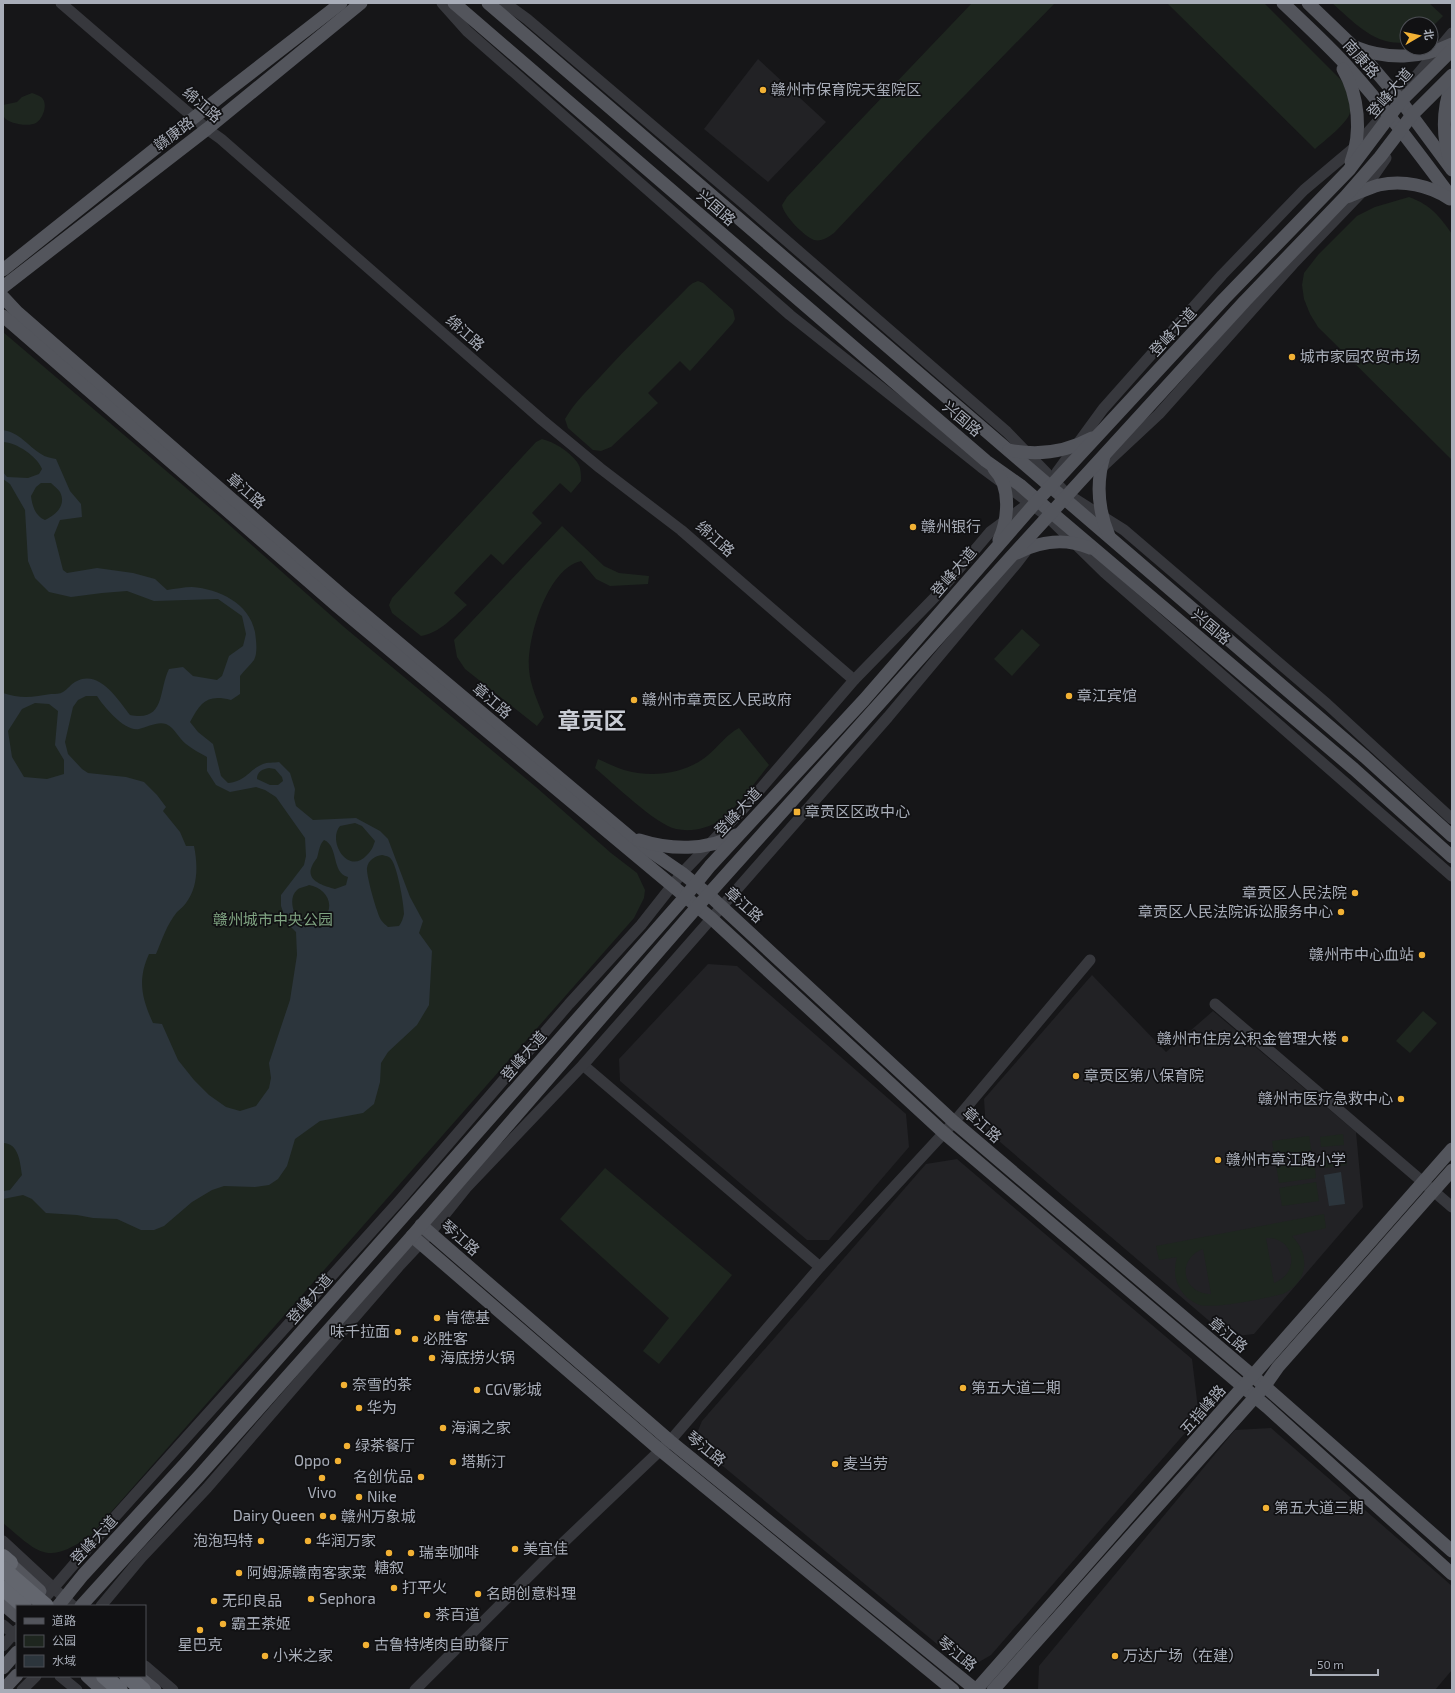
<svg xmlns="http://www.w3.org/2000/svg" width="1455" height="1693" viewBox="0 0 1455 1693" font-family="'Exo 2','Noto Sans SC',sans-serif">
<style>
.built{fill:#222225}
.green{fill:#1e261f;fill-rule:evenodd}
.water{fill:#2c353c;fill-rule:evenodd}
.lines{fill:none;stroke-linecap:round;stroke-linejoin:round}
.minor{stroke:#37383d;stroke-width:11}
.major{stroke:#53555c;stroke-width:13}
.highway{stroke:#63666e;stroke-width:16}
.highway-bridge{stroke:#63666e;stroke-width:16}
.poi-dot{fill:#f2b134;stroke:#111113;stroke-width:1.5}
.labels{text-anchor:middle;stroke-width:3.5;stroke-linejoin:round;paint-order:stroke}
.street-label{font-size:15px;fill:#a8adb8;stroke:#111113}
.poi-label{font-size:15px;fill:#a8adb8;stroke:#111113;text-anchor:start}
.park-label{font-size:15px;fill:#7fa381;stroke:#111113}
.town-label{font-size:23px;font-weight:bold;fill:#c9ccd4;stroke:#111113}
</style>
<rect width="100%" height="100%" fill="#161618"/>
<g class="built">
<polygon points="758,59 826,122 768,182 704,129"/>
<polygon points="708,964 737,966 906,1114 909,1147 829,1240 807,1240 620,1081 619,1059"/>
<polygon points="1092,975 1166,1052 1213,1011 1356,1132 1363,1207 1254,1334 1228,1337 986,1130 984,1099"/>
<polygon points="957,1159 1192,1359 1199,1417 991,1655 979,1662 968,1665 955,1659 707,1453 699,1445 697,1433 702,1421 926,1164"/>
<polygon points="1271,1428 1452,1586 1452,1670 1435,1690 1038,1690 1039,1666 1235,1430"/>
</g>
<g class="green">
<path d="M 972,3 L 1055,3 L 925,136 L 834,233 C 829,237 821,242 814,240 C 804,236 784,216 782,205 L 787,197 Z"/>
<path d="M 1167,3 L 1264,3 L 1343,82 C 1346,91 1351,102 1350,112 C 1349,122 1323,142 1315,149 Z"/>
<path d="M 1332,3 L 1429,3 L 1443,16 L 1431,28 L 1431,24 L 1407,24 L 1407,42 C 1375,47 1354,22 1332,3 Z"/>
<path d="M 32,93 C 35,94 38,95 41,97 C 49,103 43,119 36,123 C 29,127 8,124 4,117 C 2,114 3,108 3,105 L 17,102 L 22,97 Z"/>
<path d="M 1409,197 C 1431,205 1439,216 1452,234 L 1452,460 L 1318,327 L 1310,314 L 1304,299 L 1302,285 L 1304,273 L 1318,255 L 1357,216 L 1375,207 Z"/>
<path d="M 698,281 L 703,283 L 733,310 L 735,319 L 733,323 L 690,371 L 680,361 L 648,393 L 658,403 L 611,447 L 601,451 L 593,450 L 568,428 L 565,419 C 574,403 588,390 601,376 C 629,345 660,316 689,286 L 693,283 Z"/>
<path d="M 3,332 L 218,515 L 344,627 L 536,787 L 611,853 L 637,873 L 645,890 L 644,898 L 634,918 L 90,1536 C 46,1566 39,1553 3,1523 Z"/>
<path d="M 542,439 C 554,442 569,451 577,462 C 581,467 581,474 581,481 L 571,493 L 560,483 L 532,513 L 542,523 L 503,565 L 491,554 L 454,593 L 467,605 C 453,617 440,633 421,636 L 392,613 L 389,605 L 392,598 L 536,442 Z"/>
<path d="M 562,526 L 604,566 L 619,573 L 649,576 L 648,584 L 610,586 L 596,579 L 581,561 C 547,569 527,638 529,669 C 530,685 538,702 544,717 L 537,726 L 465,669 L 457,657 L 454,640 Z"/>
<polygon points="1022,629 1040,645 1012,676 994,659"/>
<path d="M 739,728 L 769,765 C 754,783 739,806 720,820 C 707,829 691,832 676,829 C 656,825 612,782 595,768 L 598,759 C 607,763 615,767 624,770 C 652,778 685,774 707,756 C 718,747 727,734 739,728 Z"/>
<polygon points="1423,1011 1437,1023 1410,1053 1396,1041"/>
<polygon points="1343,1134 1344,1145 1321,1147 1320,1137"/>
<polygon points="1309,1136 1312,1155 1275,1160 1272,1141"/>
<polygon points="1346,1155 1347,1165 1324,1168 1323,1157"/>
<polygon points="1314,1159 1316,1178 1279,1183 1276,1164"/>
<polygon points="605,1168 732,1275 659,1364 643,1351 669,1318 560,1219"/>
<polygon points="1316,1182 1319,1201 1282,1206 1279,1188"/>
<path d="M 1324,1214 L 1326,1228 L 1292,1236 C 1311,1255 1308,1282 1283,1294 C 1265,1298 1215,1309 1200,1305 C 1191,1302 1183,1295 1179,1287 C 1174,1278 1174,1267 1177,1257 L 1159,1260 L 1156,1246 ZM 1266,1238 C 1295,1237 1301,1273 1274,1283 ZM 1203,1249 L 1211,1294 C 1182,1294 1176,1259 1203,1249 Z"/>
</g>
<g class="water">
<path d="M 3,430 C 20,433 27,445 41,454 C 45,457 51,458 56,459 L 70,491 L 81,504 L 82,517 L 60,520 L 54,535 L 63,570 L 67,573 L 97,568 L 133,573 L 155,579 L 167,590 C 175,589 184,587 192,587 C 219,589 249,603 255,632 C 256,640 258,652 254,660 C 250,665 244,671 240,676 L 240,694 L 231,700 C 207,694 201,702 190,722 L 198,732 L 213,744 L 221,776 L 228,783 C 247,781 248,770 263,764 C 267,762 274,763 279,762 L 290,773 L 295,789 L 294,798 L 296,806 L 313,820 L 356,818 L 380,831 L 388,839 L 410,897 L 423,921 L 419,933 L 432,951 L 429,1005 L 417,1025 L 388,1052 L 381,1063 L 380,1082 L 374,1104 L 363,1113 L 320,1121 L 295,1139 L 287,1166 L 278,1179 L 269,1185 L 255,1187 L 224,1186 L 212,1190 L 192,1202 L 164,1226 L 154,1230 L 141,1230 L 117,1219 L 93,1218 L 77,1215 L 46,1213 L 32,1199 L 23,1195 L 3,1199 L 3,1191 L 10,1190 L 22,1175 C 20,1163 19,1143 3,1143 L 3,693 C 20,699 34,697 51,694 C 55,694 60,694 63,692 C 68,689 71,684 75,682 C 99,668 118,700 130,715 C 166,722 158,691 169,669 L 183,667 L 193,676 L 217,680 L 222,676 L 229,656 L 243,646 L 246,634 L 242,616 L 218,599 L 154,601 L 127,591 L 102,593 L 71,597 L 49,592 L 35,578 L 28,561 L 25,510 L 10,484 L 3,479 L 3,472 L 7,477 L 28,478 L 39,474 L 42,469 C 38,457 16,442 3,442 ZM 41,483 L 51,483 C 54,486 58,489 60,492 C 67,506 55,515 45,520 C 35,516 32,505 31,496 L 36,487 ZM 86,696 L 97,696 C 104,707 125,732 139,729 C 147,727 158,721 166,724 C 175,728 179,739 186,744 C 192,749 200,753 207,757 L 207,771 L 216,785 L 230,792 L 256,787 L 265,790 L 276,797 L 305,838 L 306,856 L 304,865 L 281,895 L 281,906 L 287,923 L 296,932 L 297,955 L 290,1000 L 269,1063 L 271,1078 L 269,1088 L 256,1106 L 240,1111 L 226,1107 L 209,1095 L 194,1080 L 178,1060 L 162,1024 L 153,1023 C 142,999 137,980 149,954 L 156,954 C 162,940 167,924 177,912 C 180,909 183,907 186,903 C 198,887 198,866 194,846 L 186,846 L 180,832 L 163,811 L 166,807 L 157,795 L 144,782 L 126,777 L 88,773 L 82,769 L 68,754 L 65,742 L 73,707 L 78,700 ZM 35,703 L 49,704 L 58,711 L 55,745 L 64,760 L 64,774 L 47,779 L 24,777 L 12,757 L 8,731 L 22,709 ZM 269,768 L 275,769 L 282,777 L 283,781 L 278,785 L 270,785 L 257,779 C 257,772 262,769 269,768 ZM 355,823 L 362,826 L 375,841 C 373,847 372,850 367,855 C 348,876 327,841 340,826 ZM 324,840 C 339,846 331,873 348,877 L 346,885 L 335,889 C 324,886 305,881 312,866 C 313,863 315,861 317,858 C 319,852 319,845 324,840 ZM 382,855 C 386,856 389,856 391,859 C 397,865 404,904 404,914 C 403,918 402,922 399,926 L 388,927 C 386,925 383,923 381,920 C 377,914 366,875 367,868 C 368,860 375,856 382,855 ZM 309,885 C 322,887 333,899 328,912 C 326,916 322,919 319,922 L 301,922 C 293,915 288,898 297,890 C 300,887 305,887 309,885 Z"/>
<polygon points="1341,1172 1345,1204 1329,1206 1324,1175"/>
</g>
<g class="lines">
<g class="minor">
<polyline points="61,3 207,129 221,139 542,420 600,468 681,530 854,680"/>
<polyline points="442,3 467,31 790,315 981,467 1047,516 1104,572 1452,876"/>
<polyline points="505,3 527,19 742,202 1007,432 1067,494 1124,530 1327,704 1452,819"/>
<polyline points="1401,94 1452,33"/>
<polyline points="1099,470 1159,414 1293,264 1363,191 1386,158"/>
<polyline points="1057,472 1103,409 1222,275 1304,190 1355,147 1386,112"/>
<polyline points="1215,1004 1452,1207"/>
<polyline points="583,1065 820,1267"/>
<polyline points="3,1541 73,1606"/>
<polyline points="38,1606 113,1519 400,1200 569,1004 641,925 682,873 744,808 854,680 935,597 990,532 1032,501"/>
<polyline points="101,1606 141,1558 207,1488 400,1265 430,1233 466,1188 583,1065 888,717 1017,563 1030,546"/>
<polyline points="3,1625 17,1637"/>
<polyline points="3,1646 17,1630"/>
<polyline points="145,1666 173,1690"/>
<polyline points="60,1676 77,1690"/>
<polyline points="22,1690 36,1676"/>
<polyline points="415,1690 545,1560 670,1441 820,1267 954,1122 1090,960"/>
</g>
<g class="major">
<polyline points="454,3 986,461 1020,485 1051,512 1354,769 1452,857"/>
<polyline points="488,3 1365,757 1452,836"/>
<path d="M 1283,3 C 1305,24 1328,45 1348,67 C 1386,109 1419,154 1452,198"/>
<polyline points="1308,3 1361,54 1401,101 1452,170"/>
<path d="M 1355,47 C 1387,60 1421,59 1452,44"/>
<path d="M 1343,69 C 1359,96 1362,133 1351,162"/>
<path d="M 1451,164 C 1442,137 1442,110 1452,83"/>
<path d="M 1347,197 C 1358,193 1368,188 1379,185 C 1403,180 1429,185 1450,199"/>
<polyline points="3,270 225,93 341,3"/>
<polyline points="3,287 207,129 361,3"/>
<polyline points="3,297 17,312 344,597 631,838 682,873 709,895 954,1122 1253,1376 1452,1551"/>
<polyline points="3,316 336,605 711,918 944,1133 1267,1407 1452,1574"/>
<path d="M 1009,450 C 1039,456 1066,452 1092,438"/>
<path d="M 1104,456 C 1096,483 1098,510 1109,536"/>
<path d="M 994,469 C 1012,487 1008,520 999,540"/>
<path d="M 1017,553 C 1040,541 1066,538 1090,548"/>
<path d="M 639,840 C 670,850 707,851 736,835"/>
<polyline points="421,1225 670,1441 976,1690 1452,1149"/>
<polyline points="412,1236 660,1450 953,1690"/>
<polyline points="3,1557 40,1591"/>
<polyline points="3,1604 17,1616"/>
<polyline points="58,1606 83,1575 185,1464 685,897 710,866 864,700 1037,501 1224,299 1349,170 1401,101 1452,50"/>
<polyline points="81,1606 200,1475 412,1236 697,907 1009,559 1245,301 1345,197 1380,157 1412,115 1452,75"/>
<polyline points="3,1668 17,1652"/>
<polyline points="87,1676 102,1690"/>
<polyline points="138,1676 155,1690"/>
<polyline points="3,1690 17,1675"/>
<polyline points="993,1690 1264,1387 1278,1367 1452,1170"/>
</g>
<g class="highway">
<polyline points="3,1557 10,1563"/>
<polyline points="3,1588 24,1606"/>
<polyline points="104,1676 120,1690"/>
<polyline points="127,1676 143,1690"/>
</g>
<polyline class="highway-bridge" points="3,1569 46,1606"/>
</g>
<g class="poi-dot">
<circle cx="763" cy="90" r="4"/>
<circle cx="1292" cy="357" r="4"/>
<circle cx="913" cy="527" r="4"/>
<circle cx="1069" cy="696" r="4"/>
<circle cx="634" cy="700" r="4"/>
<rect x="793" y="808" width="8" height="8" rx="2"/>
<circle cx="1355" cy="893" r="4"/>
<circle cx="1341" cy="912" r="4"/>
<circle cx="1422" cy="955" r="4"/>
<circle cx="1345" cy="1039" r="4"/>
<circle cx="1076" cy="1076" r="4"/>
<circle cx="1401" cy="1099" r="4"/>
<circle cx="1218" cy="1160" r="4"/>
<circle cx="437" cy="1318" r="4"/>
<circle cx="398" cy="1332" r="4"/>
<circle cx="415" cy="1339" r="4"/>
<circle cx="432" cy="1358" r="4"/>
<circle cx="344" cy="1385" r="4"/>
<circle cx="963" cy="1388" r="4"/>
<circle cx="477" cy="1390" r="4"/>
<circle cx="359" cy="1408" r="4"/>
<circle cx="443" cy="1428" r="4"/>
<circle cx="347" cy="1446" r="4"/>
<circle cx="338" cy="1461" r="4"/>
<circle cx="453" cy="1462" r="4"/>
<circle cx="835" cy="1464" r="4"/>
<circle cx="421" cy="1477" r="4"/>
<circle cx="322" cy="1478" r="4"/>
<circle cx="359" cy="1497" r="4"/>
<circle cx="1266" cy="1508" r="4"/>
<circle cx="323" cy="1516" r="4"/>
<circle cx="333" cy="1517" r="4"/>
<circle cx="261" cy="1541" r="4"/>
<circle cx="308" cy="1541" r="4"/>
<circle cx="515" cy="1549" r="4"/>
<circle cx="389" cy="1553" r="4"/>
<circle cx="411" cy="1553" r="4"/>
<circle cx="239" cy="1573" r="4"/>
<circle cx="394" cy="1588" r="4"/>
<circle cx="478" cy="1594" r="4"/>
<circle cx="311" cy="1599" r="4"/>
<circle cx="214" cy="1601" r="4"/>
<circle cx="427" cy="1615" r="4"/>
<circle cx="223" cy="1624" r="4"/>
<circle cx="200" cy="1630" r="4"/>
<circle cx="366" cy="1645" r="4"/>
<circle cx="265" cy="1656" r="4"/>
<circle cx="1115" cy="1656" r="4"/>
</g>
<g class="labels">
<g class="street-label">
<text transform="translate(1361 59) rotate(48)" y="5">南康路</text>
<text transform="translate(1390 93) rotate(-49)" y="5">登峰大道</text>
<text transform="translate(202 105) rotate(40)" y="5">绵江路</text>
<text transform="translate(174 134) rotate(-37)" y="5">赣康路</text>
<text transform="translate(716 208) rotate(41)" y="5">兴国路</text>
<text transform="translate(1173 332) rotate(-47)" y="5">登峰大道</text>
<text transform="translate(465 333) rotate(41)" y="5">绵江路</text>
<text transform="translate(962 419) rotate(40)" y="5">兴国路</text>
<text transform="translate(246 491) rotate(41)" y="5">章江路</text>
<text transform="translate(715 539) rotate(41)" y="5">绵江路</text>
<text transform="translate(954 572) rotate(-49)" y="5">登峰大道</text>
<text transform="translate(1211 627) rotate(40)" y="5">兴国路</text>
<text transform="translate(492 701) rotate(40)" y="5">章江路</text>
<text transform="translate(738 812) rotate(-47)" y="5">登峰大道</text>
<text transform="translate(744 905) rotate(42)" y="5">章江路</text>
<text transform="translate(524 1056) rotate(-49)" y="5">登峰大道</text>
<text transform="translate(982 1125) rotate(41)" y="5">章江路</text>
<text transform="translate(460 1238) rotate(41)" y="5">琴江路</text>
<text transform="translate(310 1299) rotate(-49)" y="5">登峰大道</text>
<text transform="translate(1228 1335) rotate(40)" y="5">章江路</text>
<text transform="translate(1203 1410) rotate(-49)" y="5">五指峰路</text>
<text transform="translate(706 1449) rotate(39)" y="5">琴江路</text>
<text transform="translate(94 1540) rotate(-47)" y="5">登峰大道</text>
<text transform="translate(957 1654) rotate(39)" y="5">琴江路</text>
</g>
<g class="poi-label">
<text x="771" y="95">赣州市保育院天玺院区</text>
<text x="1300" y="362">城市家园农贸市场</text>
<text x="921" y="532">赣州银行</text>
<text x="1077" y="701">章江宾馆</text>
<text x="642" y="705">赣州市章贡区人民政府</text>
<text x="805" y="817">章贡区区政中心</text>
<text x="1347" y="898" text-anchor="end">章贡区人民法院</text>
<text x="1333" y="917" text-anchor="end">章贡区人民法院诉讼服务中心</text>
<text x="1414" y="960" text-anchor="end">赣州市中心血站</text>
<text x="1337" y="1044" text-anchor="end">赣州市住房公积金管理大楼</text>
<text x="1084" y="1081">章贡区第八保育院</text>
<text x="1393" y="1104" text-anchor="end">赣州市医疗急救中心</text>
<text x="1226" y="1165">赣州市章江路小学</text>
<text x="445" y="1323">肯德基</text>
<text x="390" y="1337" text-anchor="end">味千拉面</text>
<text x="423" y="1344">必胜客</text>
<text x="440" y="1363">海底捞火锅</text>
<text x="352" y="1390">奈雪的茶</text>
<text x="971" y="1393">第五大道二期</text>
<text x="485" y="1395">CGV影城</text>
<text x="367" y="1413">华为</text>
<text x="451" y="1433">海澜之家</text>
<text x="355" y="1451">绿茶餐厅</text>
<text x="330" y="1466" text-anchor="end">Oppo</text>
<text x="461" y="1467">塔斯汀</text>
<text x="843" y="1469">麦当劳</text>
<text x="413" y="1482" text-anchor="end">名创优品</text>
<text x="322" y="1498" text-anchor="middle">Vivo</text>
<text x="367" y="1502">Nike</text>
<text x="1274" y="1513">第五大道三期</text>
<text x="315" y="1521" text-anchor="end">Dairy Queen</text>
<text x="341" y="1522">赣州万象城</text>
<text x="253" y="1546" text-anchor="end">泡泡玛特</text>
<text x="316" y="1546">华润万家</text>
<text x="523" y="1554">美宜佳</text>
<text x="419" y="1558">瑞幸咖啡</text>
<text x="389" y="1573" text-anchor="middle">糖叙</text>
<text x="247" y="1578">阿姆源赣南客家菜</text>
<text x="402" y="1593">打平火</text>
<text x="486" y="1599">名朗创意料理</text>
<text x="319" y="1604">Sephora</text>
<text x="222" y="1606">无印良品</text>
<text x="435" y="1620">茶百道</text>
<text x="231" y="1629">霸王茶姬</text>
<text x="200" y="1650" text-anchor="middle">星巴克</text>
<text x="374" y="1650">古鲁特烤肉自助餐厅</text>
<text x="273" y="1661">小米之家</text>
<text x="1123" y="1661">万达广场（在建）</text>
</g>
<g class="park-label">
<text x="273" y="925">赣州城市中央公园</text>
</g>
<g class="town-label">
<text x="592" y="729">章贡区</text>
</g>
</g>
<rect width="1455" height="1693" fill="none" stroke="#a8adb8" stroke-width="8"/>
<rect x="16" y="1605" width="130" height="72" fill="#111113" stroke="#4d4f55"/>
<rect x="24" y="1618" width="20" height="6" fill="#53555c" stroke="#4d4f55"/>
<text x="52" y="1625" font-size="12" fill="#a8adb8">道路</text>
<rect x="24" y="1635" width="20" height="12" fill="#1e261f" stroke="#4d4f55"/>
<text x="52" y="1645" font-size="12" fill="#a8adb8">公园</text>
<rect x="24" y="1655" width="20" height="12" fill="#2c353c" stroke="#4d4f55"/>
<text x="52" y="1665" font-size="12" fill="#a8adb8">水域</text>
<g transform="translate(1419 36) rotate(81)"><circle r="19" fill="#111113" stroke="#4d4f55"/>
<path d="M0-3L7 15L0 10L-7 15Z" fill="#f2b134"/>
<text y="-6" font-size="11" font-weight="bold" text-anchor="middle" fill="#a8adb8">北</text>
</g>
<path d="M1311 1669v6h67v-6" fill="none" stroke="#a8adb8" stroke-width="2"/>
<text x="1317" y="1669" font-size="12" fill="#a8adb8" stroke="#111113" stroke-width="3" paint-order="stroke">50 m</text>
</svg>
